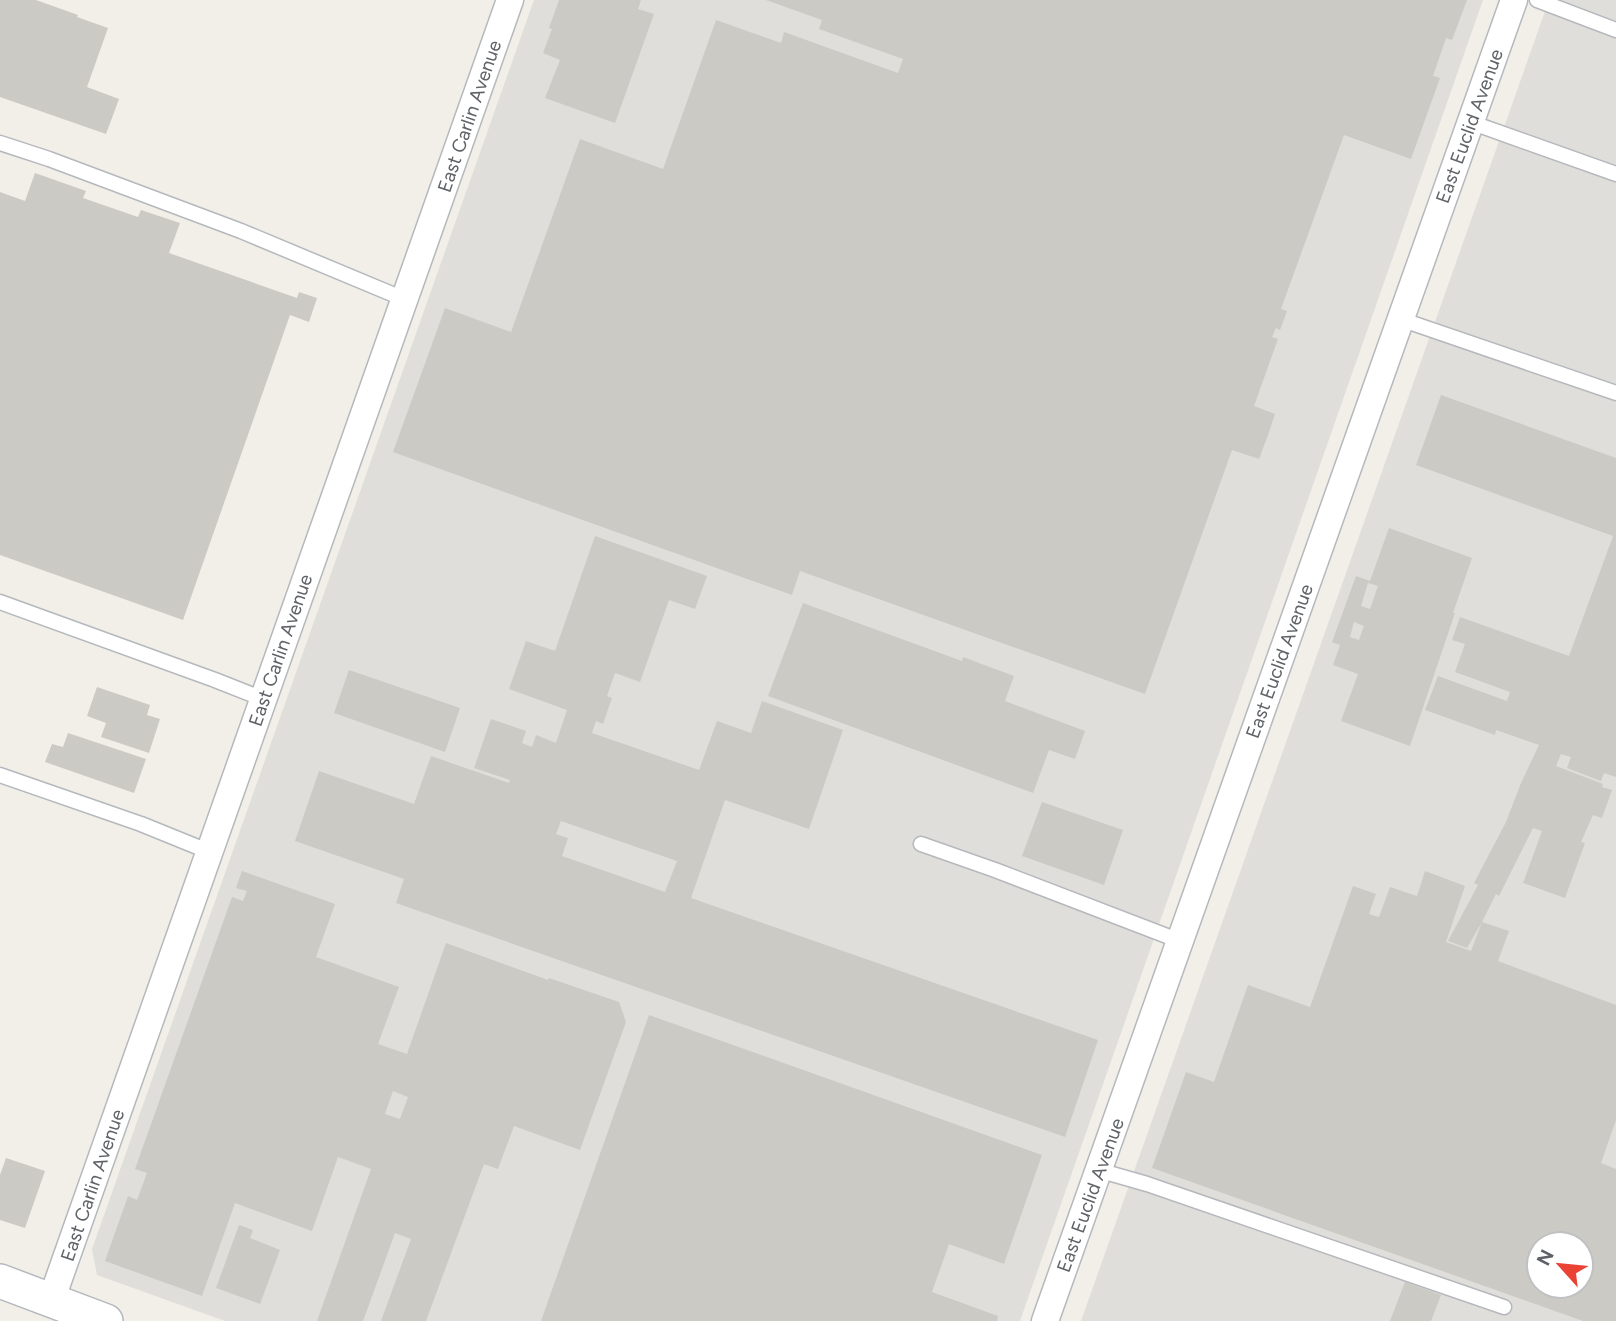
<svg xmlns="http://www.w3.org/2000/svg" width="1616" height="1321" viewBox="0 0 1616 1321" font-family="Figtree,sans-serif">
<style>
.industrial{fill:#e0deda;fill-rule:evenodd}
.building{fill:#cccac5;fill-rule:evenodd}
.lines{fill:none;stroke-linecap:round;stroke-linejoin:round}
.service-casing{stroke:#b5b8bc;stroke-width:17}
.minor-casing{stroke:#b5b8bc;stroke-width:29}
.tertiary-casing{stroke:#b5b8bc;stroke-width:36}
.service{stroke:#fff;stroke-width:14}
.minor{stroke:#fff;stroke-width:26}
.tertiary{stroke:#fff;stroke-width:33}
.labels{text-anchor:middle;stroke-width:7;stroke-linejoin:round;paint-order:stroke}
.street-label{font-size:19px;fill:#5f6368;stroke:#fff}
</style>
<rect width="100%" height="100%" fill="#f1efe8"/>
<g class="industrial">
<polygon points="534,0 1483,0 1020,1321 225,1321 97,1275 92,1249"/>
<path d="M 1549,0 L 1616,0 L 1616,1321 L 1081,1321 ZM 1539,1244 L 1581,1244 L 1581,1286 L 1539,1286 Z"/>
</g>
<g class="building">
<polygon points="0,0 36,0 78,15 77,17 108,28 87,87 119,99 106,134 0,97"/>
<polygon points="559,0 641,0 638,9 654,14 615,123 545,98 560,60 543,53 552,29 549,28"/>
<polygon points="766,0 1467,0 1452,40 1446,38 1433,76 1440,78 1411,159 1344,135 1281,309 1287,311 1280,330 1276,328 1272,337 1278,339 1254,406 1275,414 1268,435 1259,459 1232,450 1145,694 800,571 792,595 393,452 445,308 511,332 580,139 663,169 716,20 781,43 784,32 898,73 903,59 819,29 822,20"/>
<polygon points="35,173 86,191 83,198 138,217 141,210 180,223 169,253 297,298 299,292 317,298 309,322 290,315 183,620 0,555 0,192 25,201"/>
<path d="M 1441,395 L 1616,458 L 1616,777 L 1604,773 L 1601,781 L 1567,768 L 1571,757 L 1561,754 L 1556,766 L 1603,784 L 1602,787 L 1612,790 L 1602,818 L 1593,815 L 1581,842 L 1585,843 L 1565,898 L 1523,883 L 1542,831 L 1533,828 L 1499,896 L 1496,894 L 1482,922 L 1509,931 L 1498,961 L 1616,1005 L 1616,1120 L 1601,1163 L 1616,1169 L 1616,1321 L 1583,1321 L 1152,1168 L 1186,1072 L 1214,1082 L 1248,985 L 1310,1007 L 1353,886 L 1376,894 L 1369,914 L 1379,917 L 1390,887 L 1417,896 L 1425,871 L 1465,886 L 1446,942 L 1471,951 L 1482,922 L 1467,948 L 1448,941 L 1478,885 L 1474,883 L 1506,822 L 1521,783 L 1539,745 L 1496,730 L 1495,735 L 1425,710 L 1438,676 L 1507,701 L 1510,692 L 1455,672 L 1465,644 L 1452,640 L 1460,617 L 1569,656 L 1613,536 L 1416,465 ZM 1539,1244 L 1581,1244 L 1581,1286 L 1539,1286 Z"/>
<path d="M 1389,528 L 1472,558 L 1453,613 L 1455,613 L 1410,746 L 1341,721 L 1358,674 L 1333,665 L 1340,645 L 1332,642 L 1356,576 L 1370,581 ZM 1368,583 L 1378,586 L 1370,609 L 1361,606 ZM 1354,622 L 1364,626 L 1359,640 L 1350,637 Z"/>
<path d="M 595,536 L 707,576 L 695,609 L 669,600 L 640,682 L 615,673 L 607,696 L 612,698 L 603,724 L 596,721 L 592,733 L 699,770 L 717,721 L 751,733 L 762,701 L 843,730 L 809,829 L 725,800 L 691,898 L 1098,1040 L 1065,1137 L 396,903 L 404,879 L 295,841 L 319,771 L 414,804 L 431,756 L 509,783 L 510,780 L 474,768 L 491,719 L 526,731 L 522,743 L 532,747 L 536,735 L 556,743 L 567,710 L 509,689 L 526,641 L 555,651 ZM 561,821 L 677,861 L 665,892 L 562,856 L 568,838 L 556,834 Z"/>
<polygon points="803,603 962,661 963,657 1014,676 1005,701 1085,731 1075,759 1049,750 1033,793 768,696"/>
<polygon points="349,670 460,708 445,752 334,713"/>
<polygon points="97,687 150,705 147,715 160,719 149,753 101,737 106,723 87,716"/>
<polygon points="68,733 146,759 134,793 45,762 52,744 63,747"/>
<polygon points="1042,802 1123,830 1104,885 1022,856"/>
<path d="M 242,871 L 335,904 L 316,957 L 399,987 L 378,1044 L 407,1054 L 446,943 L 548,980 L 549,978 L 619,1002 L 626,1022 L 580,1150 L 514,1126 L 498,1169 L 484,1164 L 426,1321 L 381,1321 L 411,1239 L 395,1233 L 363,1321 L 317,1321 L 371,1169 L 338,1157 L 312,1231 L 235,1203 L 202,1296 L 105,1261 L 128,1196 L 137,1200 L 147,1173 L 135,1169 L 232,897 L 243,901 L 247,891 L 236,888 ZM 393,1091 L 408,1097 L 400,1119 L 385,1114 Z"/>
<polygon points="649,1015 1042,1155 1004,1264 949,1244 932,1292 998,1316 997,1321 541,1321"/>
<polygon points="6,1158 45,1171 25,1228 0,1220 0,1175"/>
<polygon points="239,1225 253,1230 250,1238 280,1250 260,1304 216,1288"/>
<polygon points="1405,1282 1441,1295 1431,1321 1390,1321"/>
</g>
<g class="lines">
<g class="service-casing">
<g id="service">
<polyline points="1537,0 1616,30"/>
<polyline points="1470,122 1616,174"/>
<polyline points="0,143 49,159 241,231 404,299"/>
<polyline points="1400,319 1616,393"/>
<polyline points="0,602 215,680 263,699"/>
<polyline points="0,775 141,824 210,852"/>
<polyline points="921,844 995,870 1180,941"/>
<polyline points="1098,1170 1147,1184 1504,1307"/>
</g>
</g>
<g class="minor-casing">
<g id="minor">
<polyline points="51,1301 510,0"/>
<polyline points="1045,1321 1514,0"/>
</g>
</g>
<g class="tertiary-casing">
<polyline id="tertiary" points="0,1281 106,1321"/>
</g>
<use href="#service" class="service"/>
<use href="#minor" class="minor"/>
<use href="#tertiary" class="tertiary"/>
</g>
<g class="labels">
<g class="street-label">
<text transform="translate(469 116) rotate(-71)" y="7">East Carlin Avenue</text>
<text transform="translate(1469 126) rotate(-70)" y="7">East Euclid Avenue</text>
<text transform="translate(280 650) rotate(-71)" y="7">East Carlin Avenue</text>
<text transform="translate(1279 661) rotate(-70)" y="7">East Euclid Avenue</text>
<text transform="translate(92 1185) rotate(-71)" y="7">East Carlin Avenue</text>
<text transform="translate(1090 1195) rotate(-70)" y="7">East Euclid Avenue</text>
</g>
</g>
<g transform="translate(1560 1265) rotate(297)"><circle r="33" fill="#ffffff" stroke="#bfc1c3" stroke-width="2"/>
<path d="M0-5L12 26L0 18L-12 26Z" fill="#ea4335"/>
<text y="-10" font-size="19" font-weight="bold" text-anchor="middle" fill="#5f6368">N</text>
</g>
</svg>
